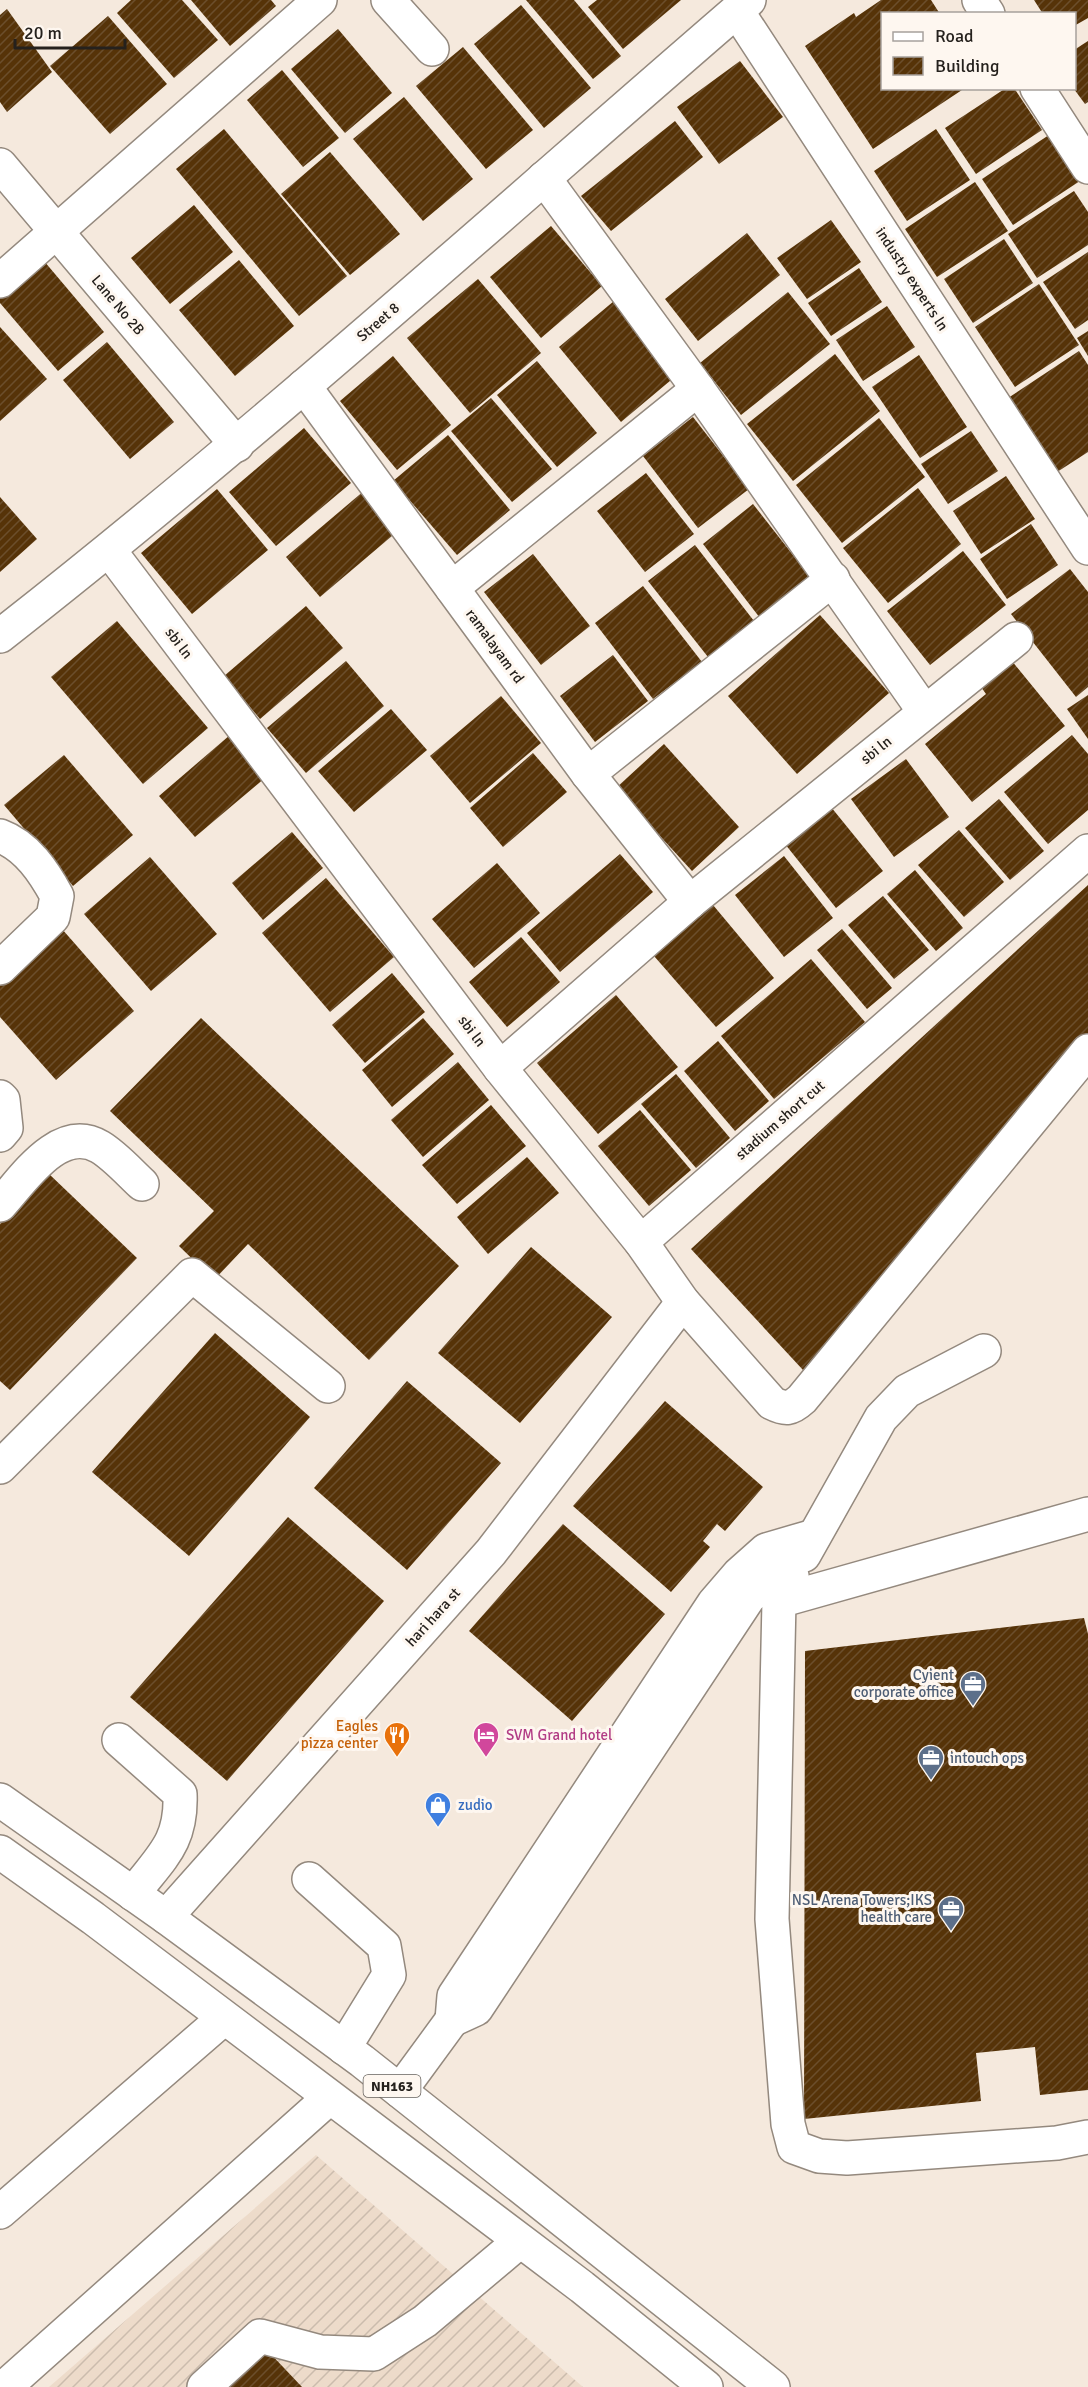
<svg xmlns="http://www.w3.org/2000/svg" width="1088" height="2387" viewBox="0 0 1088 2387" font-family="Signika,sans-serif">
<style>
.industrial{fill:url(#industrial-furrows)}
.building{fill:url(#building-hatch)}
.lines{fill:none;stroke-linecap:round;stroke-linejoin:round}
.minor-casing{stroke:#94897e;stroke-width:36}
.highway-casing{stroke:#94897e;stroke-width:36}
.minor{stroke:#fff;stroke-width:33}
.highway{stroke:#fff;stroke-width:33}
.labels{text-anchor:middle;stroke-width:6;stroke-linejoin:round;paint-order:stroke}
.shield{fill:#fef7f0;stroke:#66615c;stroke-width:1.5}
.shield-label{font-size:14px;font-weight:bold;fill:#25211d}
.street-label{font-size:15px;fill:#25211d;stroke:#fef7f0}
.service-label{font-size:15px;fill:#4e5e75;stroke:#fef7f0;text-anchor:end}
.food-label{font-size:15px;fill:#c56008;stroke:#fef7f0;text-anchor:end}
.hotel-label{font-size:15px;fill:#b23c85;stroke:#fef7f0;text-anchor:start}
.shop-label{font-size:15px;fill:#366cbe;stroke:#fef7f0;text-anchor:start}
</style>
<defs>
<pattern id="industrial-furrows" width="10" height="10" patternUnits="userSpaceOnUse" patternTransform="scale(1.5)"><rect width="10" height="10" fill="#eddbca"/><path d="M-1 1l2-2M0 10L10 0M9 11l2-2" fill="none" stroke="#cbbcad"/></pattern>
<pattern id="building-hatch" width="6" height="6" patternUnits="userSpaceOnUse" patternTransform="scale(1.5)"><rect width="6" height="6" fill="#563308"/><path d="M-1 1l2-2M0 6l6-6M5 7l2-2" fill="none" stroke="#6b4e2c"/></pattern>
</defs>
<rect width="100%" height="100%" fill="#f5e9dd"/>
<polygon class="industrial" points="316,2155 583,2387 49,2387"/>
<g class="building">
<polygon points="131,0 182,0 218,40 174,78 117,13"/>
<polygon points="191,0 271,0 276,6 230,46"/>
<polygon points="526,0 574,0 621,56 593,79"/>
<polygon points="597,0 681,0 623,49 588,7"/>
<polygon points="881,0 931,0 940,14 882,14 882,88 965,88 873,149 805,46 854,13 856,17"/>
<polygon points="1034,0 1088,0 1088,18 1074,26 1074,14 1043,14"/>
<polygon points="521,5 591,88 544,128 474,44"/>
<polygon points="7,9 52,72 7,112 0,102 0,15"/>
<polygon points="108,16 167,84 110,134 50,66"/>
<polygon points="338,29 392,93 345,133 291,69"/>
<polygon points="1088,41 1088,102 1085,104 1074,89 1074,50"/>
<polygon points="463,47 533,130 486,169 416,86"/>
<polygon points="740,61 783,117 719,164 677,107"/>
<polygon points="282,70 339,138 303,167 247,100"/>
<polygon points="1006,88 1014,88 1042,130 976,174 945,128"/>
<polygon points="404,97 473,179 423,221 353,139"/>
<polygon points="675,121 703,157 611,231 581,196"/>
<polygon points="224,129 347,276 299,316 176,169"/>
<polygon points="936,129 970,180 907,221 874,171"/>
<polygon points="1052,133 1083,179 1013,225 982,179"/>
<polygon points="330,152 400,234 350,275 281,194"/>
<polygon points="975,182 1008,231 937,277 905,229"/>
<polygon points="1074,191 1088,212 1088,245 1037,278 1008,234"/>
<polygon points="194,205 233,252 170,304 131,258"/>
<polygon points="831,220 861,262 807,299 777,258"/>
<polygon points="551,226 602,286 541,338 490,277"/>
<polygon points="747,233 780,275 698,341 665,299"/>
<polygon points="1004,239 1033,283 973,323 944,279"/>
<polygon points="1088,252 1088,320 1075,329 1043,282"/>
<polygon points="239,260 294,326 235,376 179,310"/>
<polygon points="44,261 104,332 58,371 0,303 0,298"/>
<polygon points="859,268 882,302 831,336 808,303"/>
<polygon points="478,279 541,353 470,413 407,338"/>
<polygon points="1039,284 1079,345 1015,387 975,327"/>
<polygon points="788,292 830,344 741,415 700,363"/>
<polygon points="614,301 677,375 621,422 559,347"/>
<polygon points="887,306 915,347 863,381 836,340"/>
<polygon points="0,327 47,379 0,421"/>
<polygon points="1088,331 1088,356 1077,338"/>
<polygon points="107,342 174,422 130,459 63,380"/>
<polygon points="1079,351 1088,365 1088,452 1054,474 1005,400"/>
<polygon points="835,354 880,411 793,481 747,424"/>
<polygon points="919,355 967,427 920,458 872,387"/>
<polygon points="393,356 451,425 397,470 340,401"/>
<polygon points="537,361 597,433 557,467 497,395"/>
<polygon points="491,398 552,469 512,502 451,431"/>
<polygon points="693,417 749,489 698,528 643,456"/>
<polygon points="879,418 925,477 842,543 796,485"/>
<polygon points="304,428 351,483 276,546 229,492"/>
<polygon points="971,431 998,471 948,504 921,464"/>
<polygon points="448,435 510,510 457,555 393,481"/>
<polygon points="646,473 694,534 645,572 597,511"/>
<polygon points="1006,476 1035,519 981,554 953,511"/>
<polygon points="918,488 961,544 888,603 843,548"/>
<polygon points="217,489 268,550 192,614 141,553"/>
<polygon points="365,490 399,530 320,597 286,557"/>
<polygon points="0,497 37,539 0,572"/>
<polygon points="753,504 811,578 760,618 703,544"/>
<polygon points="1031,524 1058,565 1007,599 980,559"/>
<polygon points="695,545 754,621 708,657 648,581"/>
<polygon points="963,551 1006,605 930,665 887,611"/>
<polygon points="533,554 590,626 541,665 484,592"/>
<polygon points="1070,569 1088,592 1088,687 1076,697 1011,614"/>
<polygon points="643,586 702,662 653,699 595,623"/>
<polygon points="306,606 343,648 260,719 224,676"/>
<polygon points="820,615 889,693 797,774 728,696"/>
<polygon points="117,621 208,728 143,784 51,677"/>
<polygon points="613,655 648,701 595,742 560,696"/>
<polygon points="1007,655 1065,726 972,802 925,744 986,694 976,680"/>
<polygon points="346,661 384,706 306,773 267,728"/>
<polygon points="1088,695 1088,739 1067,709"/>
<polygon points="501,696 541,743 470,803 430,756"/>
<polygon points="391,709 427,750 354,812 318,771"/>
<polygon points="230,735 266,777 195,837 159,796"/>
<polygon points="1072,735 1088,754 1088,810 1048,844 1004,792"/>
<polygon points="664,744 739,827 692,871 616,788"/>
<polygon points="533,753 567,792 503,847 470,808"/>
<polygon points="64,755 133,835 73,886 4,805"/>
<polygon points="906,759 949,817 894,857 851,799"/>
<polygon points="999,799 1044,851 1010,880 965,828"/>
<polygon points="831,807 883,871 836,908 785,844"/>
<polygon points="959,830 1004,882 964,917 918,865"/>
<polygon points="292,832 323,868 263,920 232,883"/>
<polygon points="620,854 653,892 560,972 527,933"/>
<polygon points="784,856 833,918 784,957 735,895"/>
<polygon points="150,857 217,934 151,991 84,914"/>
<polygon points="497,863 540,913 474,968 432,919"/>
<polygon points="915,870 963,928 936,951 887,894"/>
<polygon points="326,878 394,957 330,1012 262,933"/>
<polygon points="1088,885 1088,1037 803,1370 691,1249"/>
<polygon points="883,896 929,950 894,979 848,925"/>
<polygon points="713,905 774,978 716,1027 654,956"/>
<polygon points="62,929 134,1011 56,1080 0,1017 0,984"/>
<polygon points="842,929 892,988 867,1009 817,950"/>
<polygon points="521,937 560,982 507,1027 469,982"/>
<polygon points="811,959 865,1022 774,1099 721,1036"/>
<polygon points="392,973 425,1012 365,1063 332,1025"/>
<polygon points="616,995 678,1067 598,1134 537,1063"/>
<polygon points="201,1018 459,1266 369,1360 248,1244 214,1280 179,1246 214,1211 110,1111"/>
<polygon points="423,1018 454,1054 392,1107 362,1070"/>
<polygon points="718,1041 769,1101 735,1131 684,1071"/>
<polygon points="458,1062 489,1100 423,1157 391,1120"/>
<polygon points="676,1074 730,1138 696,1168 641,1104"/>
<polygon points="491,1105 526,1146 457,1204 422,1165"/>
<polygon points="640,1110 691,1170 649,1206 598,1146"/>
<polygon points="527,1157 559,1193 488,1254 457,1217"/>
<polygon points="48,1173 137,1258 10,1390 0,1381 0,1224"/>
<polygon points="531,1247 612,1317 520,1423 438,1353"/>
<polygon points="215,1333 310,1417 189,1556 92,1472"/>
<polygon points="407,1381 501,1463 407,1570 314,1488"/>
<polygon points="665,1401 763,1487 725,1531 717,1524 703,1541 710,1547 671,1592 573,1506"/>
<polygon points="288,1517 384,1601 227,1781 130,1697"/>
<polygon points="563,1524 665,1614 572,1721 469,1631"/>
<polygon points="1084,1618 1088,1634 1088,2090 1040,2095 1035,2047 976,2053 981,2101 804,2119 805,1651"/>
<polygon points="266,2349 302,2387 226,2387"/>
</g>
<g class="lines">
<g class="minor-casing">
<g id="minor">
<polyline points="388,0 432,49"/>
<polyline points="979,0 988,14"/>
<polyline points="737,11 1088,548"/>
<polyline points="1037,88 1088,167"/>
<polyline points="0,165 237,445"/>
<polyline points="544,178 698,389 924,711"/>
<polyline points="0,281 320,0"/>
<polyline points="304,386 588,774 690,902"/>
<polyline points="109,550 500,1068 690,902 1016,639"/>
<polyline points="452,588 698,389"/>
<path d="M 0,636 C 258,434 501,214 749,0"/>
<polyline points="588,774 833,579"/>
<path d="M 0,836 C 27,846 44,872 57,896 L 53,917 L 0,968"/>
<path d="M 500,1068 L 641,1242 L 683,1302 L 772,1403 C 786,1410 791,1409 802,1399 L 1088,1051"/>
<polyline points="0,1097 3,1100 6,1128 0,1135"/>
<path d="M 0,1205 C 23,1180 59,1123 100,1147 C 115,1156 129,1172 142,1184"/>
<polyline points="641,1242 1088,851"/>
<polyline points="0,1467 192,1275 328,1386"/>
<polyline points="1088,1514 779,1601 772,1919 788,2124 794,2147 819,2156 847,2158 1057,2143 1088,2137"/>
<polyline points="804,1555 881,1418 907,1391 984,1351"/>
<polyline points="792,1576 765,1584 749,1597 476,2009 452,2020 454,1996 714,1603 739,1574 766,1550 814,1536"/>
<path d="M 119,1740 L 180,1794 C 182,1843 161,1857 133,1894"/>
<polyline points="309,1879 384,1946 389,1975 344,2048"/>
<polyline points="166,1917 491,1552 683,1302"/>
<polyline points="400,2091 452,2020"/>
<polyline points="0,2212 224,2018"/>
<polyline points="5,2387 329,2098"/>
<polyline points="204,2387 260,2336 320,2352 374,2354 425,2321 520,2241"/>
</g>
</g>
<g class="highway-casing">
<g id="highway">
<polyline points="0,1800 166,1917 362,2061 773,2387"/>
<polyline points="0,1852 93,1918 582,2287 706,2387"/>
</g>
</g>
<use href="#minor" class="minor"/>
<use href="#highway" class="highway"/>
</g>
<defs>
<g id="office-pin" transform="scale(1.35)"><path d="M0 17L-7.5 6A9.5 9.5 0 1 1 7.5 6Z" fill="#5c6f8a" stroke="#fef7f0"/><path d="M-6-3h4V-5.5h4V-3h4V5H-6ZM-1-4.5V-3h2v-1.5ZM-6 0V1H6V0Z" fill="#fff"/></g>
<g id="restaurant-pin" transform="scale(1.35)"><path d="M0 17L-7.5 6A9.5 9.5 0 1 1 7.5 6Z" fill="#e8710a" stroke="#fef7f0"/><path d="M-5-6h1v4h1v-4h1v4h1v-4h1v5L-1.5 .5V6h-2V.5L-5-1ZM5-6V6H3V1.5H1.5Q1.5-4 5-6Z" fill="#fff"/></g>
<g id="hotel-pin" transform="scale(1.35)"><path d="M0 17L-7.5 6A9.5 9.5 0 1 1 7.5 6Z" fill="#d1479c" stroke="#fef7f0"/><path d="M-6-4.5h1.5V1H6V5H4.5V3h-9V5H-6ZM-4 0a1.8 1.8 0 1 1 3.6 0ZM.5 0V-2.5h3Q6-2.5 6 0Z" fill="#fff"/></g>
<g id="shop-pin" transform="scale(1.35)"><path d="M0 17L-7.5 6A9.5 9.5 0 1 1 7.5 6Z" fill="#3f7fe0" stroke="#fef7f0"/><path d="M-5-2.5h2.3a2.7 3.5 0 0 1 5.4 0H5L5.5 6h-11ZM-1.5-2.5h3a1.5 2.3 0 0 0-3 0Z" fill="#fff"/></g>
</defs>
<g fill-rule="evenodd">
<use href="#office-pin" x="973" y="1684"/>
<use href="#restaurant-pin" x="397" y="1735"/>
<use href="#hotel-pin" x="486" y="1735"/>
<use href="#office-pin" x="931" y="1758"/>
<use href="#shop-pin" x="438" y="1805"/>
<use href="#office-pin" x="951" y="1909"/>
</g>
<g class="labels">
<rect class="shield" x="363.5" y="2075" width="57" height="22" rx="4.5"/>
<g class="shield-label">
<text x="392" y="2091">NH163</text>
</g>
<g class="street-label">
<text transform="translate(912 279) rotate(57)" y="5">industry experts ln</text>
<text transform="translate(118 305) rotate(50)" y="5">Lane No 2B</text>
<text transform="translate(378 322) rotate(-41)" y="5">Street 8</text>
<text transform="translate(179 643) rotate(53)" y="5">sbi ln</text>
<text transform="translate(495 646) rotate(54)" y="5">ramalayam rd</text>
<text transform="translate(876 750) rotate(-39)" y="5">sbi ln</text>
<text transform="translate(472 1031) rotate(53)" y="5">sbi ln</text>
<text transform="translate(780 1120) rotate(-41)" y="5">stadium short cut</text>
<text transform="translate(433 1617) rotate(-48)" y="5">hari hara st</text>
</g>
<g class="service-label">
<text x="954" y="1680">Cyient<tspan x="954" dy="17">corporate office</tspan></text>
<text x="950" y="1763" text-anchor="start">intouch ops</text>
<text x="932" y="1905">NSL Arena Towers;IKS<tspan x="932" dy="17">health care</tspan></text>
</g>
<g class="food-label">
<text x="378" y="1731">Eagles<tspan x="378" dy="17">pizza center</tspan></text>
</g>
<g class="hotel-label">
<text x="506" y="1740">SVM Grand hotel</text>
</g>
<g class="shop-label">
<text x="458" y="1810">zudio</text>
</g>
</g>
<rect x="881" y="12" width="195" height="78" fill="#fef7f0" stroke="#a7a19c" stroke-width="1.5"/>
<rect x="893" y="32" width="30" height="9" fill="#ffffff" stroke="#a7a19c" stroke-width="1.5"/>
<text x="935" y="42" font-size="18" fill="#25211d">Road</text>
<rect x="893" y="57" width="30" height="18" fill="url(#building-hatch)" stroke="#a7a19c" stroke-width="1.5"/>
<text x="935" y="72" font-size="18" fill="#25211d">Building</text>
<path d="M15 39v9h110v-9" fill="none" stroke="#25211d" stroke-width="3"/>
<text x="24" y="39" font-size="18" fill="#25211d" stroke="#fef7f0" stroke-width="4.5" paint-order="stroke">20 m</text>
</svg>
